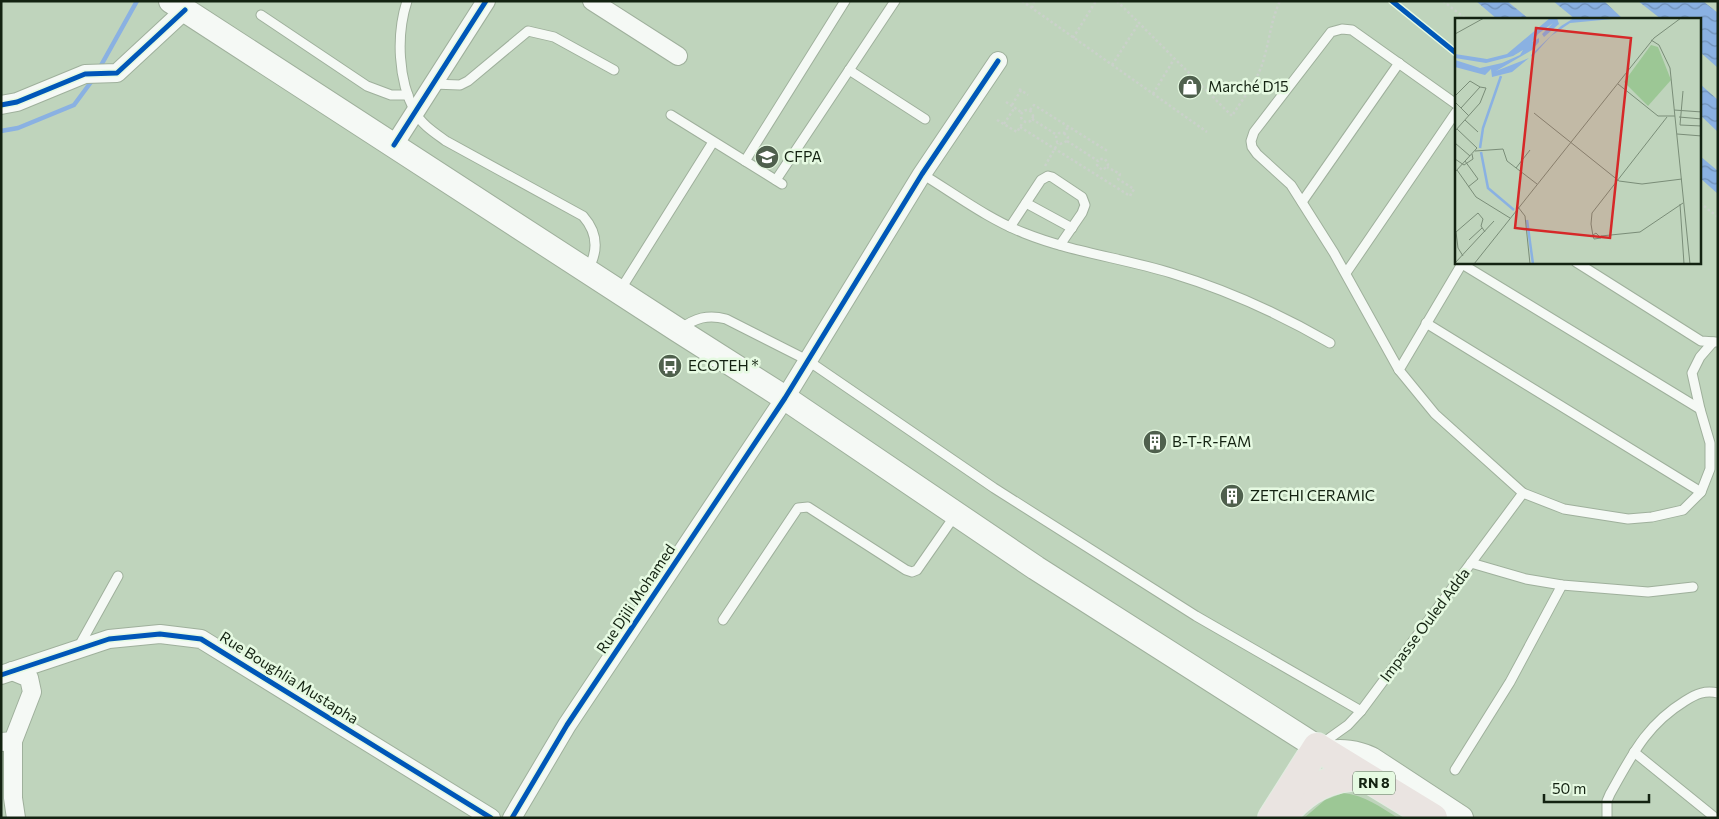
<svg xmlns="http://www.w3.org/2000/svg" width="1719" height="819" viewBox="0 0 1719 819" font-family="Commissioner,sans-serif">
<style>
.pitch{fill:#9cc795}
.water{fill:url(#water-waves)}
.lines{fill:none;stroke-linecap:round;stroke-linejoin:round}
.stream{stroke:#8ab1e2;stroke-width:4.5}
.service-casing{stroke:#9fb09c;stroke-width:11}
.minor-casing{stroke:#9fb09c;stroke-width:20}
.secondary-casing{stroke:#9fb09c;stroke-width:26}
.primary-casing{stroke:#e2ece1;stroke-width:30}
.path{stroke:#cad1ca;stroke-width:2.5;stroke-dasharray:2.5 2.5;stroke-linecap:butt}
.service{stroke:#f5f9f5;stroke-width:9}
.minor{stroke:#f5f9f5;stroke-width:18}
.secondary{stroke:#f5f9f5;stroke-width:24}
.primary{stroke:#eae4e1;stroke-width:28}
.cycleway-casing{stroke:#e6fae2;stroke-width:8}
.cycleway{stroke:#0057b8;stroke-width:5}
.labels{text-anchor:middle;stroke-width:5;stroke-linejoin:round;paint-order:stroke}
.shield{fill:#e6fae2;stroke:#526350;stroke-width:1}
.shield-label{font-size:14px;font-weight:bold;fill:#132211}
.poi-label{font-size:15px;fill:#132211;stroke:#e6fae2;text-anchor:start}
.street-label{font-size:15px;fill:#132211;stroke:#e6fae2}
.inset-river{fill:none;stroke:#8ab1e2;stroke-width:2.5}
.inset-road{fill:none;stroke:#7a8d78;stroke-width:1}
.view{fill:#d62828;fill-opacity:0.15;stroke:#d62828;stroke-width:2.5}
.inset-edge{fill:none;stroke:#132211;stroke-width:2.5}
</style>
<defs>
<pattern id="water-waves" width="16" height="10" patternUnits="userSpaceOnUse" patternTransform="scale(1.25)"><rect width="16" height="10" fill="#8ab1e2"/><path d="M0 5q4-4 8 0t8 0" fill="none" stroke="#7090b6"/></pattern>
</defs>
<rect width="100%" height="100%" fill="#bfd4bc"/>
<path class="pitch" d="M 1343,793 C 1365,795 1380,807 1398,818 L 1304,818 L 1325,800 Z"/>
<g class="water">
<polygon points="1476,1 1507,1 1529,19 1497,19"/>
<polygon points="1553,1 1604,1 1623,19 1575,19"/>
<polygon points="1638,1 1703,1 1718,13 1718,68 1700,52 1700,19 1661,19"/>
<polygon points="1700,84 1718,100 1718,132 1700,115"/>
<polygon points="1700,156 1718,171 1718,194 1700,178"/>
</g>
<g class="lines">
<g class="stream">
<polyline points="99,69 137,1"/>
<polyline points="1,131 18,128 74,105 94,78"/>
</g>
<g class="service-casing">
<g id="service">
<path d="M 407,1 C 396,35 398,80 415,112 C 421,124 435,133 446,141 L 583,216 C 598,233 599,251 587,271"/>
<polyline points="261,15 367,86 391,95 408,95"/>
<polyline points="849,70 925,119"/>
<polyline points="433,84 460,85 468,81 528,31 554,37 614,70"/>
<polyline points="671,115 782,184"/>
<polyline points="745,161 845,1"/>
<path d="M 922,174 C 955,194 988,219 1024,233 C 1071,252 1122,258 1171,273 C 1227,290 1280,314 1330,343"/>
<polyline points="776,180 895,1"/>
<polyline points="1302,202 1399,63"/>
<polyline points="1026,203 1072,228"/>
<polyline points="1010,227 1041,180 1048,176 1052,177 1082,197 1085,205 1082,213 1060,245"/>
<polyline points="1463,262 1399,370 1435,414 1523,493 1564,509 1628,519 1652,517 1683,510 1701,492 1710,469 1710,443 1700,409 1692,373 1700,357 1713,342"/>
<polyline points="1576,262 1701,341 1716,342"/>
<polyline points="1462,264 1700,409"/>
<polyline points="1346,273 1456,112"/>
<polyline points="619,292 713,142"/>
<polyline points="1426,323 1701,492"/>
<path d="M 680,329 C 695,318 708,314 726,319 L 807,360 L 994,488 L 1196,616 L 1361,711"/>
<polyline points="1399,370 1334,253 1291,185 1257,154 1252,147 1251,141 1254,132 1331,32 1342,29 1352,30 1456,104"/>
<polyline points="1471,563 1526,579 1562,585 1648,592 1693,587"/>
<polyline points="723,620 798,508 808,507 906,570 912,572 917,570 956,514"/>
<polyline points="78,648 118,576"/>
<polyline points="1320,745 1348,725 1361,711 1523,493"/>
<polyline points="1634,752 1713,816"/>
<polyline points="1455,770 1510,682 1562,585"/>
<path d="M 1607,818 L 1607,801 L 1610,794 C 1632,755 1646,725 1685,701 C 1696,694 1705,690 1718,693"/>
</g>
</g>
<g class="minor-casing">
<g id="minor">
<polyline points="592,1 678,56"/>
<polyline points="1,105 17,102 85,74 117,73 185,10"/>
<polyline points="394,145 486,1"/>
<polyline points="1,675 109,639 160,634 201,639 491,818"/>
<polyline points="13,741 13,798 16,818"/>
<polyline points="1,742 13,741 32,692 29,678 12,671"/>
<polyline points="512,818 567,725 785,398 922,174 998,61"/>
</g>
</g>
<g class="secondary-casing">
<g id="secondary">
<polyline points="171,1 678,330 785,398 1036,568 1317,747"/>
<path d="M 1326,753 C 1343,751 1356,752 1371,759 L 1461,818"/>
</g>
</g>
<g class="primary-casing">
<g id="primary">
<path d="M 1285,813 C 1308,788 1329,777 1363,776"/>
<polyline points="1272,818 1317,747 1433,818"/>
</g>
</g>
<g class="path">
<polyline points="1022,1 1207,132"/>
<path d="M 1117,1 L 1232,116 C 1243,98 1259,79 1264,58 C 1270,38 1271,20 1280,1"/>
<polyline points="1443,1 1466,19"/>
<polyline points="1032,8 1034,1"/>
<polyline points="1073,38 1096,1"/>
<polyline points="1112,65 1139,23"/>
<polyline points="1019,89 1028,95"/>
<polyline points="1153,94 1174,59"/>
<polyline points="1006,102 1021,112"/>
<polyline points="1012,105 1021,90"/>
<circle cx="1027" cy="116" r="6"/>
<polyline points="1030,110 1034,105 1109,152"/>
<polyline points="1032,119 1057,135"/>
<polyline points="997,120 1017,132 1023,122"/>
<polyline points="1004,124 1015,107"/>
<polyline points="1020,127 1130,196 1134,189 1118,179 1120,174 1107,167"/>
<polyline points="1064,133 1068,137 1067,141 1060,144 1057,142 1056,137 1059,133 1064,133 1068,127"/>
<polyline points="1067,141 1098,161 1100,159 1105,159 1108,164 1107,167 1102,170 1097,165 1098,161"/>
<polyline points="1045,166 1058,143"/>
<polyline points="1700,203 1718,217"/>
</g>
<use href="#service" class="service"/>
<use href="#minor" class="minor"/>
<use href="#secondary" class="secondary"/>
<use href="#primary" class="primary"/>
<g class="cycleway-casing">
<g id="cycleway">
<polyline points="1392,1 1456,53"/>
<polyline points="1,105 17,102 85,74 117,73 185,10"/>
<polyline points="394,145 486,1"/>
<polyline points="1,675 109,639 160,634 201,639 491,818"/>
<polyline points="512,818 567,725 785,398 922,174 998,61"/>
</g>
</g>
<use href="#cycleway" class="cycleway"/>
</g>
<defs>
<g id="shop-disc" transform="scale(1.25)"><circle r="9.5" fill="#4f604d" stroke="#e6fae2"/><path d="M-5-2.5h2.3a2.7 3.5 0 0 1 5.4 0H5L5.5 6h-11ZM-1.5-2.5h3a1.5 2.3 0 0 0-3 0Z" fill="#fff"/></g>
<g id="university-disc" transform="scale(1.25)"><circle r="9.5" fill="#4f604d" stroke="#e6fae2"/><path d="M0-5L7-2L0 1L-7-2ZM-4 1L0 2.5L4 1V4Q0 6-4 4Z" fill="#fff"/></g>
<g id="bus-disc" transform="scale(1.25)"><circle r="9.5" fill="#4f604d" stroke="#e6fae2"/><path d="M-5-6H5V4H4V6H2V4H-2V6H-4V4H-5ZM-3.5-4V0h7V-4ZM-3.5 1.2v1.5H-2V1.2ZM2 1.2v1.5H3.5V1.2Z" fill="#fff"/></g>
<g id="building-disc" transform="scale(1.25)"><circle r="9.5" fill="#4f604d" stroke="#e6fae2"/><path d="M-4-6H4V6H1V3H-1V6H-4ZM-2.5-4.3h1.7v1.8h-1.7ZM.8-4.3h1.7v1.8H.8ZM-2.5-1h1.7V.8h-1.7ZM.8-1h1.7V.8H.8Z" fill="#fff"/></g>
</defs>
<g fill-rule="evenodd">
<use href="#shop-disc" x="1190" y="87"/>
<use href="#university-disc" x="767" y="157"/>
<use href="#bus-disc" x="670" y="366"/>
<use href="#building-disc" x="1155" y="442"/>
<use href="#building-disc" x="1232" y="496"/>
</g>
<g class="labels">
<rect class="shield" x="1353" y="771.5" width="42" height="23" rx="4"/>
<g class="shield-label">
<text x="1374" y="788">RN 8</text>
</g>
<g class="poi-label">
<text x="1208" y="92">Marché D15</text>
<text x="784" y="162">CFPA</text>
<text x="688" y="371">ECOTEH *</text>
<text x="1172" y="447">B-T-R-FAM</text>
<text x="1250" y="501">ZETCHI CERAMIC</text>
</g>
<g class="street-label">
<text transform="translate(636 599) rotate(-56)" y="5">Rue Djili Mohamed</text>
<text transform="translate(1425 625) rotate(-53)" y="5">Impasse Ouled Adda</text>
<text transform="translate(289 678) rotate(32)" y="5">Rue Boughlia Mustapha</text>
</g>
</g>
<g transform="translate(1455 18)">
<rect width="246" height="246" fill="#bfd4bc"/>
<path d="M 196,27 L 203,29 L 216,62 L 193,88 L 169,64 Z" fill="#9cc795"/>
<path d="M 95,0 L 102,0 L 104,6 L 89,19 L 87,16 L 98,5 L 83,16 L 77,24 L 84,20 L 84,24 L 77,32 L 41,53 L 74,40 L 57,54 L 37,59 L 36,51 L 30,57 L 0,49 L 0,42 L 25,50 L 47,45 L 65,37 L 68,32 L 58,38 L 31,45 L 0,40 L 0,36 L 32,41 L 52,36 ZM 119,0 L 168,0 L 115,5 L 96,18 L 77,39 L 76,37 L 106,8 Z" fill="#8ab1e2"/>
<path class="inset-river" d="M 25,130 L 28,110 L 46,58M 26,134 L 33,170 L 59,192M 72,202 L 78,246"/>
<path class="inset-road" d="M 0,16 L 29,0M 196,22 L 204,27 L 215,50 L 235,246M 163,66 L 203,98 L 220,98M 228,73 L 225,107 L 247,108M 0,78 L 15,63 L 25,69M 0,84 L 14,98M 6,90 L 25,69M 219,92 L 247,94M 79,95 L 164,163 L 187,166 L 227,161M 224,99 L 247,101M 10,102 L 23,114M 0,113 L 25,85 L 31,70 L 25,69M 222,116 L 247,118M 0,125 L 15,138M 20,133 L 48,131 L 52,143 L 82,166M 0,141 L 9,147 L 18,141 L 17,136M 10,143 L 23,161 L 13,169M 61,150 L 75,132M 2,152 L 21,179 L 55,200M 0,154 L 22,130 L 2,111M 225,186 L 229,246M 63,189 L 70,198 L 75,246M 138,217 L 141,215 L 146,220 L 139,221 L 138,218 L 136,206 L 137,195 L 212,99M 146,218 L 185,214 L 228,185M 14,222 L 27,210M 8,238 L 3,230 L 1,214 L 23,195 L 28,201 L 26,208 L 30,214M 0,245 L 39,203M 19,246 L 199,20 L 226,0"/>
<path class="view" d="M 81,10 L 176,20 L 155,220 L 60,210 Z"/>
<rect width="246" height="246" class="inset-edge"/>
</g>
<rect width="1719" height="819" fill="none" stroke="#132211" stroke-width="5"/>
<path d="M1544 794v8h105v-8" fill="none" stroke="#132211" stroke-width="2.5"/>
<text x="1552" y="794" font-size="15" fill="#132211" stroke="#e6fae2" stroke-width="4" paint-order="stroke">50 m</text>
</svg>
